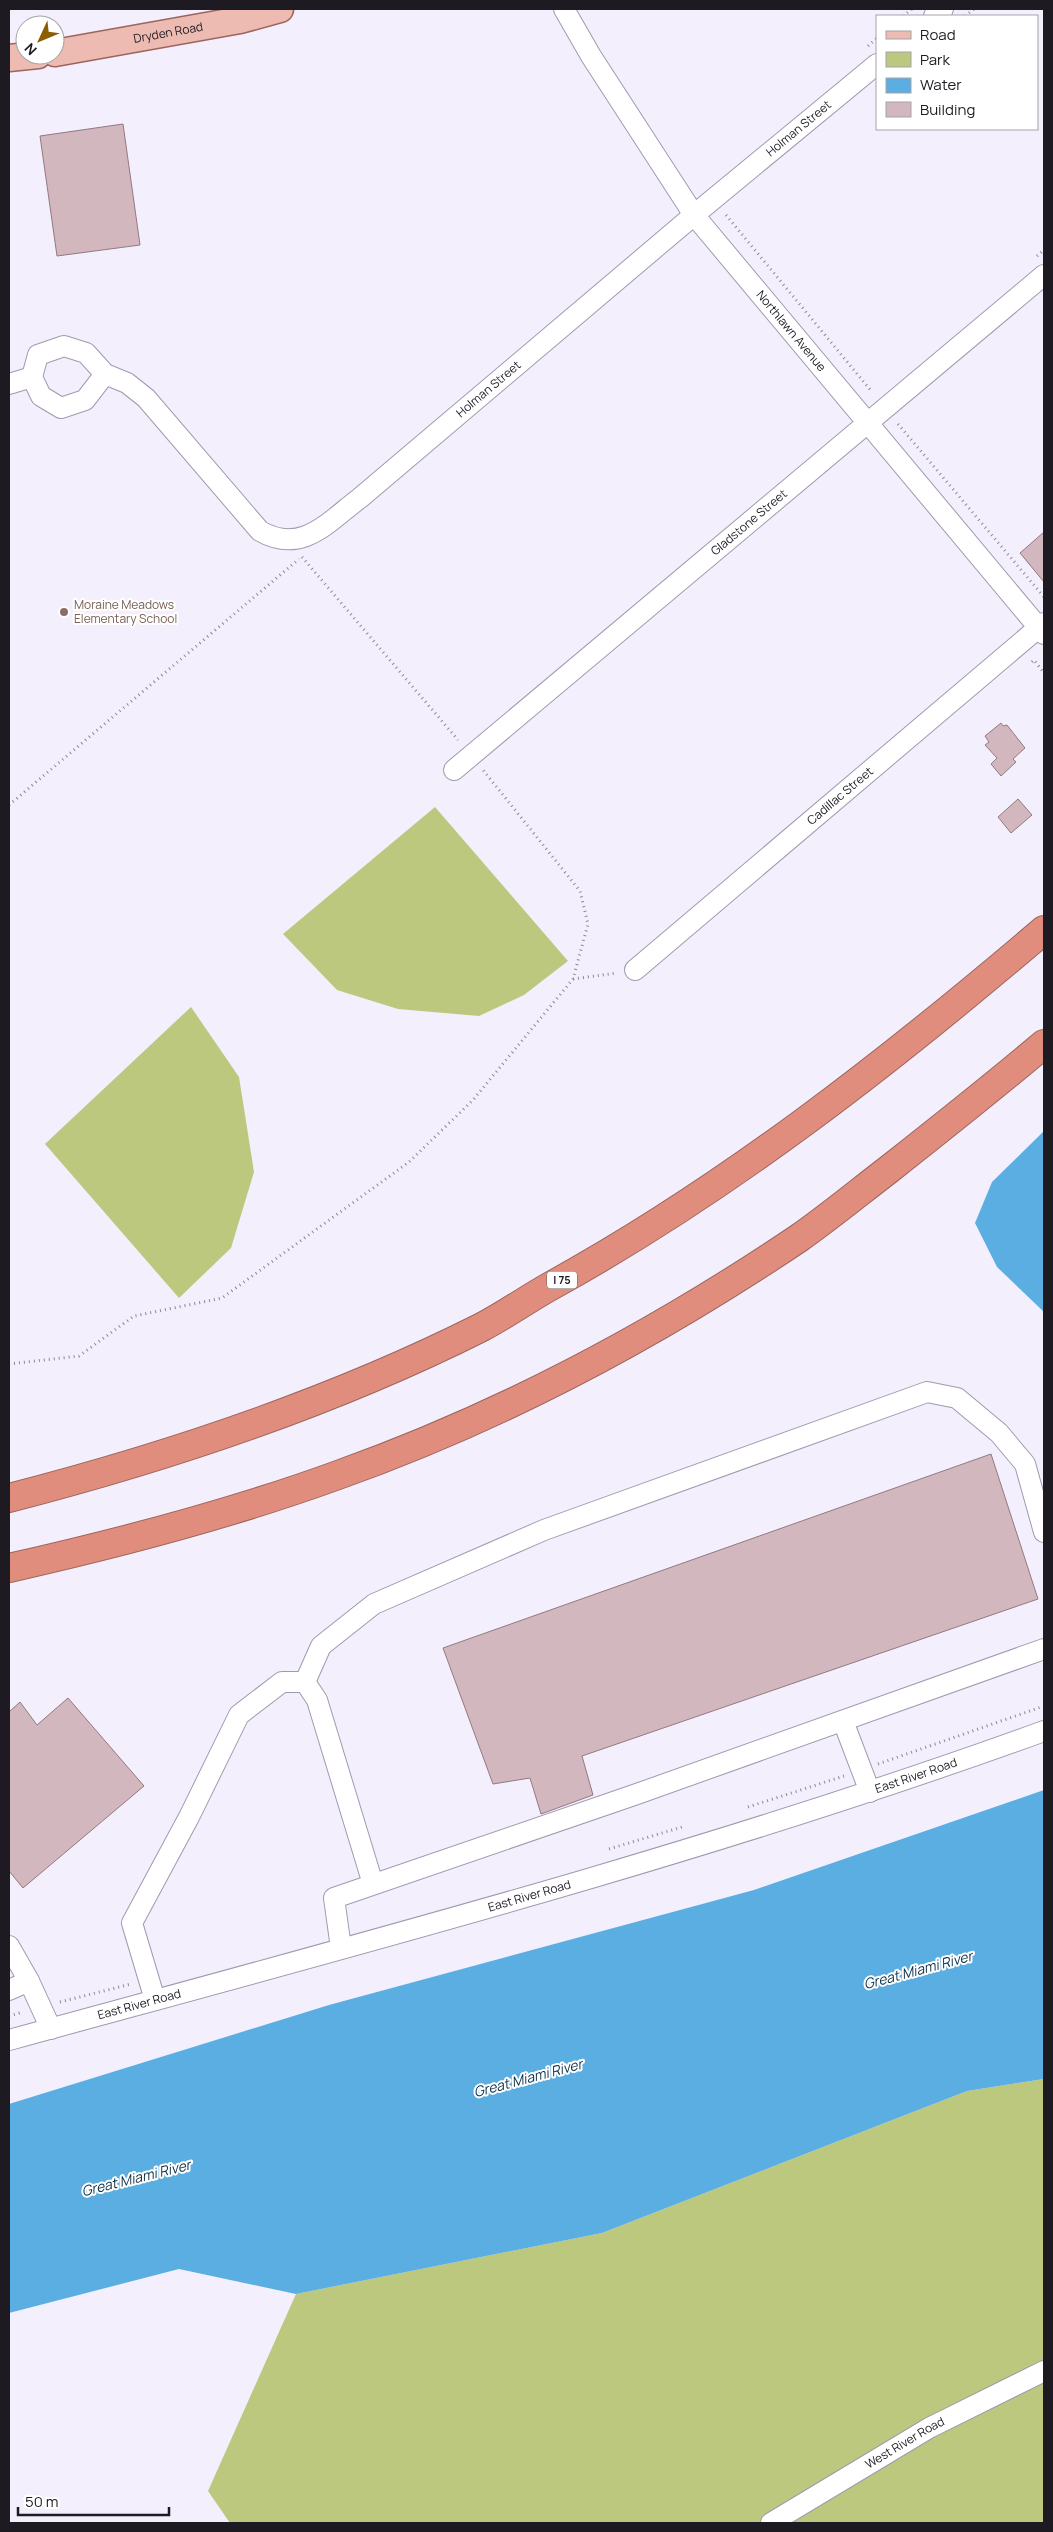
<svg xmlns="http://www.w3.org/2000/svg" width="1053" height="2532" viewBox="0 0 1053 2532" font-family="Manrope,sans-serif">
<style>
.green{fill:#bbc87e}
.water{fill:#5baee2}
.building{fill:#d2b7be;stroke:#937980}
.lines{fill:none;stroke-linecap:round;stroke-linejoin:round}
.minor-casing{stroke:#a199ae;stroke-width:22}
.major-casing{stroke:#9c655d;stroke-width:29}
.highway-casing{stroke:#9c655d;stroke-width:30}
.path{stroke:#8d8994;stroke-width:3;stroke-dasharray:1 4;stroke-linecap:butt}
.minor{stroke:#fff;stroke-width:20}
.major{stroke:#edbbb1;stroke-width:26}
.highway{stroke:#e18d7d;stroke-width:28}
.education-dot{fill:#8d6e63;stroke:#fff;stroke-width:2}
.labels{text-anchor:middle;stroke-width:4;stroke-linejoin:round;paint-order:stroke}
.shield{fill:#fff;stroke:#615f64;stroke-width:1}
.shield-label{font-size:11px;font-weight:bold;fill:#1d1a22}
.street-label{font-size:12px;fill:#1d1a22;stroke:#fff}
.education-label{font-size:12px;fill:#785e54;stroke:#fff;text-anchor:start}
.water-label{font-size:14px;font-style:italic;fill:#0c3146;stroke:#fff}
</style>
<rect width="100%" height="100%" fill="#f4effd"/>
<g class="green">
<polygon points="435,807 568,961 524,995 479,1016 398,1009 337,990 283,934"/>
<polygon points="191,1007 239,1077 254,1172 231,1248 179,1298 45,1144"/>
<polygon points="1044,2079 1044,2523 230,2523 208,2491 296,2294 602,2233 967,2091"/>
</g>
<g class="water">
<polygon points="1044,1131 1044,1312 997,1267 975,1223 992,1182"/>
<polygon points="1044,1790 1044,2079 967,2091 602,2233 296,2294 179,2269 9,2313 9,2104 329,2005 754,1890"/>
</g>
<g class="building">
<polygon points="123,124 140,245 57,256 40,136"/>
<polygon points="1044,532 1044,582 1020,553"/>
<polygon points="1001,723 1003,726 1007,725 1025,748 1013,759 1016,762 1001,776 991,764 997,758 985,745 989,742 985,736"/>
<polygon points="1018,799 1032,815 1011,833 998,817"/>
<polygon points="991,1454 1038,1599 582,1756 593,1795 541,1814 530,1778 493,1784 443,1648"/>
<polygon points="68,1698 144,1786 23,1888 9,1871 9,1712 20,1702 37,1725"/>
</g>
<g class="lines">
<g class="minor-casing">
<g id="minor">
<path id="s1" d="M 564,9 L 591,56 L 694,215 L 1044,634"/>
<polyline points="934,16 943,9"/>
<path id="s2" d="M 105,374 L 85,400 L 61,408 L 41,396 L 32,377 L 38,355 L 64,346 L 86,353 L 105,374 L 127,383 L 146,398 L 260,531 C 302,555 328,522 360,498 L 694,215 L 877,64"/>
<polyline points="9,384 32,377"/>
<path id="s3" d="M 454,770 L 1044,275"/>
<path id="s4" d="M 635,970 L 1044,623"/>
<polyline points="305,1682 321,1646 374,1604 544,1530 927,1392 957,1398 999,1433 1025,1464 1044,1532"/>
<polyline points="843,1721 870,1792"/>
<polyline points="9,1946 29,1981"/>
<polyline points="341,1948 334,1898 634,1795 1044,1649"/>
<polyline points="9,1990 29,1981 51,2029"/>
<polyline points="155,2000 132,1923 189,1817 239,1715 282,1682 305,1682 317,1700 373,1884"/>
<path id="s5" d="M 9,2040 C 356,1945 705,1854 1044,1731"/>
<path id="s6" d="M 771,2523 L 929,2428 L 1044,2371"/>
</g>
</g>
<g class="major-casing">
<g id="major">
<path id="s7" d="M 55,53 L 240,20 L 280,9"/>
<polyline points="9,58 38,55"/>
</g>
</g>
<g class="highway-casing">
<g id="highway">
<path d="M 9,1498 C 172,1456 331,1403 482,1327 C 505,1315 526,1300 549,1287 C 727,1189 889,1062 1044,930"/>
<path d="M 9,1568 C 120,1543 231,1514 338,1475 C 501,1417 655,1335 799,1238 C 829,1217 858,1193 888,1170 C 940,1129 993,1087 1044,1044"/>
</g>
</g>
<g class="path">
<polyline points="903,16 912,9"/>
<polyline points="965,16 974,9"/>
<polyline points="868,46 877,38"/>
<polyline points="726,215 872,392"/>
<polyline points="1037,256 1044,250"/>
<polyline points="898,424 1044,597"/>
<polyline points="302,557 458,740"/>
<polyline points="1032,662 1034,660 1044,673"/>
<polyline points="9,805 299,559"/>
<polyline points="573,979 617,973"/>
<polyline points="9,1364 79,1356 134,1316 222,1298 409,1162 473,1100 573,979 588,924 580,891 483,770"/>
<polyline points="878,1764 1044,1706"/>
<polyline points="748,1807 844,1776"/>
<polyline points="609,1849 682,1827"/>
<polyline points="60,2002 131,1984"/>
<polyline points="9,2016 23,2012"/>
</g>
<use href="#minor" class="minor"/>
<use href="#major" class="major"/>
<use href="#highway" class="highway"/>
</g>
<circle class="education-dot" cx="64" cy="612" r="5"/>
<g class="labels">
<rect class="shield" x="547" y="1271.5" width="30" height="17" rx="4"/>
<g class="shield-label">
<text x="562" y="1284">I 75</text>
</g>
<g class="street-label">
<text dy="4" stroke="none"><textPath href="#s7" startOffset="115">Dryden Road</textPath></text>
<text dy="4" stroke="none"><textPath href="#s2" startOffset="1115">Holman Street</textPath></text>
<text dy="4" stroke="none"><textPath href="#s1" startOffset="395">Northlawn Avenue</textPath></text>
<text dy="4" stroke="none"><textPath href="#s2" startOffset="710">Holman Street</textPath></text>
<text dy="4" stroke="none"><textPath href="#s3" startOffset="385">Gladstone Street</textPath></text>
<text dy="4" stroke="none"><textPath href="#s4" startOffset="269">Cadillac Street</textPath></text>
<text dy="4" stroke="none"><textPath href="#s5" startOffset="945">East River Road</textPath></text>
<text dy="4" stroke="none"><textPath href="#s5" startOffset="540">East River Road</textPath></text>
<text dy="4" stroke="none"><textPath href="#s5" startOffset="135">East River Road</textPath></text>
<text dy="4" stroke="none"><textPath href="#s6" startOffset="156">West River Road</textPath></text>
</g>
<g class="education-label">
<text x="74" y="609">Moraine Meadows<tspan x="74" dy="14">Elementary School</tspan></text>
</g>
<g class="water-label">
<text transform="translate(918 1970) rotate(-15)" y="5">Great Miami River</text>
<text transform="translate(528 2078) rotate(-15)" y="5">Great Miami River</text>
<text transform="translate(136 2178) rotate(-14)" y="5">Great Miami River</text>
</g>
</g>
<rect width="1053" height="2532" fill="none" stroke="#1d1a22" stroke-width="20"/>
<rect x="876" y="15" width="162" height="115" fill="#ffffff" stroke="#a5a3a7"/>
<rect x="886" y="31" width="25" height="8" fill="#edbbb1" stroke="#a5a3a7"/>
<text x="920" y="40" font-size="15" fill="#1d1a22">Road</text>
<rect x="886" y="52" width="25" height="15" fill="#bbc87e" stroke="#a5a3a7"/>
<text x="920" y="65" font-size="15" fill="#1d1a22">Park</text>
<rect x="886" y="78" width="25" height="15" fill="#5baee2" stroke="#a5a3a7"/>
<text x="920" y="90" font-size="15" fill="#1d1a22">Water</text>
<rect x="886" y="102" width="25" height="15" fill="#d2b7be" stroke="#a5a3a7"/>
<text x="920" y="115" font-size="15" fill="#1d1a22">Building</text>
<g transform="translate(40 40) rotate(226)"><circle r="24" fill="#ffffff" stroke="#a5a3a7"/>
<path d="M0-4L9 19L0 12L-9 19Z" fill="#8b5e01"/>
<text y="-8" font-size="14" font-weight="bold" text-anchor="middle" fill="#1d1a22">N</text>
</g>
<path d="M18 2507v8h151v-8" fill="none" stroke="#1d1a22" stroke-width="2.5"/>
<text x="25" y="2507" font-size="15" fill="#1d1a22" stroke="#ffffff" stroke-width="4" paint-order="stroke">50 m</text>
</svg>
